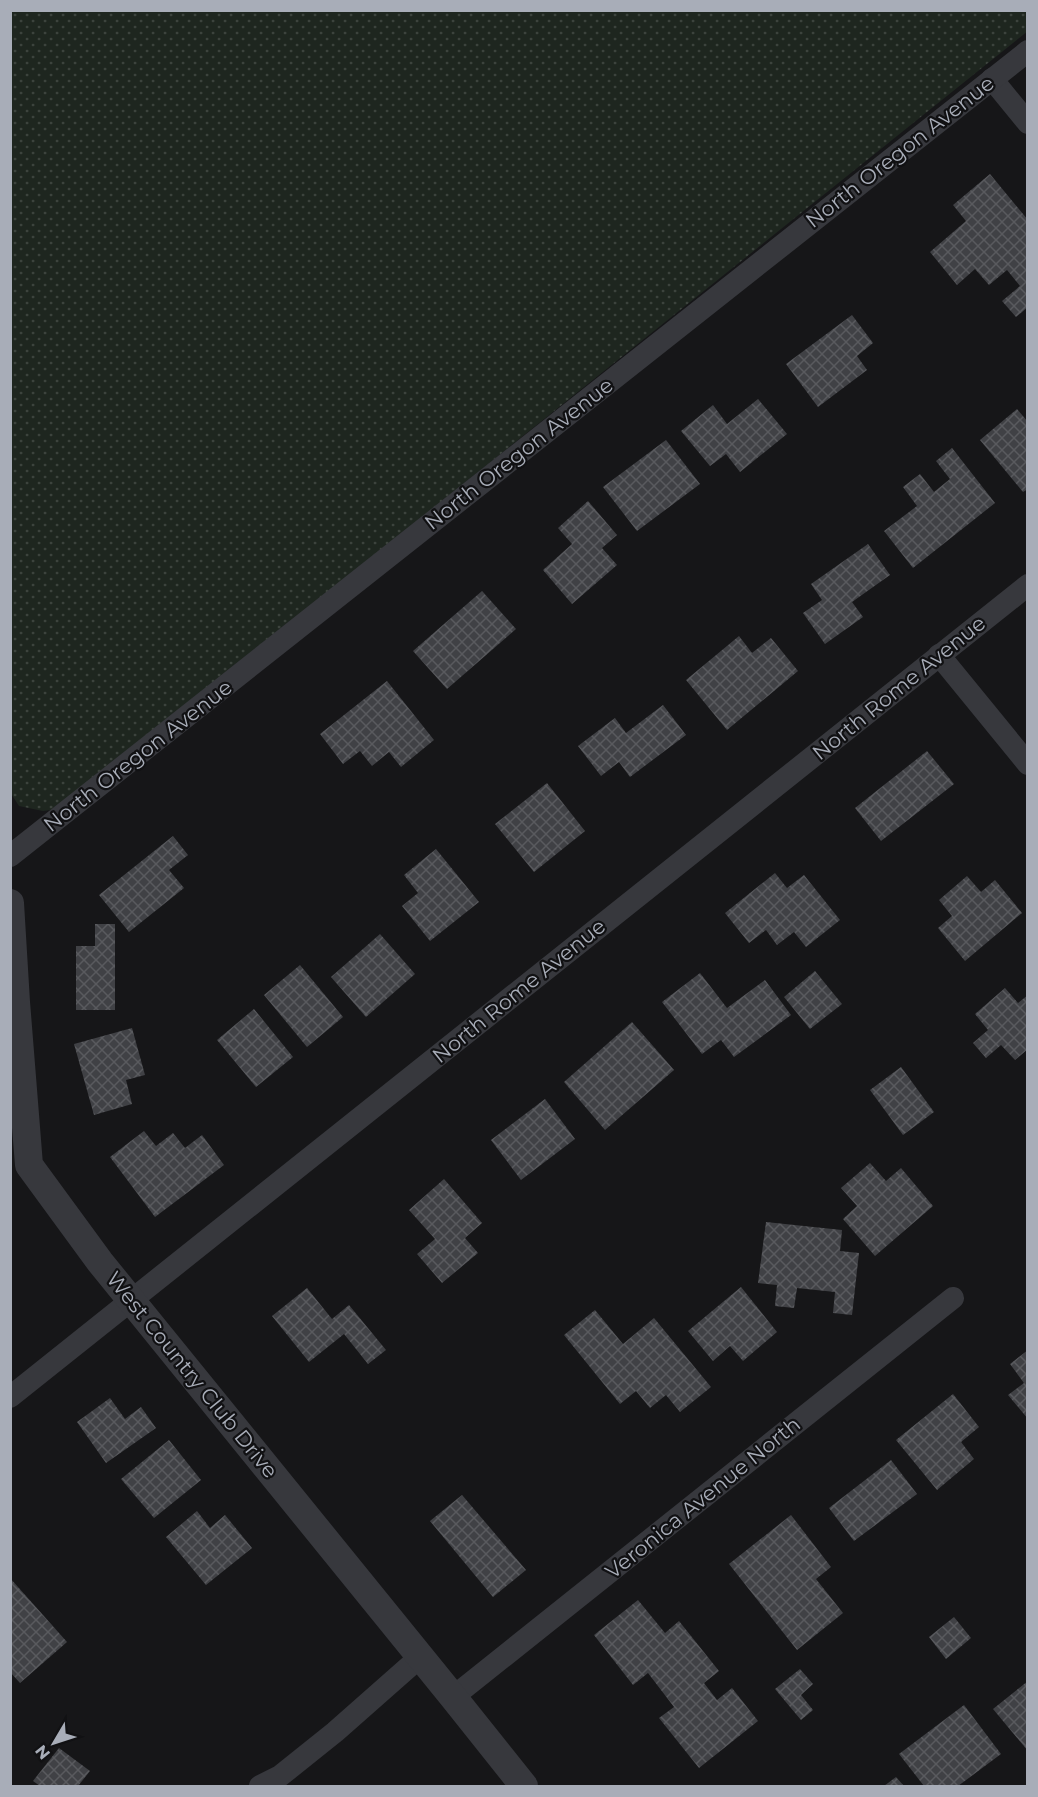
<svg xmlns="http://www.w3.org/2000/svg" width="1038" height="1797" viewBox="0 0 1038 1797" font-family="Montserrat,sans-serif">
<style>
.green{fill:url(#green-dots)}
.building{fill:url(#building-cross-hatch)}
.lines{fill:none;stroke-linecap:round;stroke-linejoin:round}
.minor{stroke:#37383d;stroke-width:22}
.tertiary{stroke:#37383d;stroke-width:28}
.labels{text-anchor:middle;stroke-width:4.5;stroke-linejoin:round;paint-order:stroke}
.street-label{font-size:21px;fill:#a8adb8;stroke:#111113}
</style>
<defs>
<pattern id="green-dots" width="8" height="8" patternUnits="userSpaceOnUse" patternTransform="scale(1.5)"><rect width="8" height="8" fill="#1e261f"/><path d="M2 2h.1M6 6h.1" fill="none" stroke="#3c433d" stroke-width="1.8" stroke-linecap="round"/></pattern>
<pattern id="building-cross-hatch" width="8" height="8" patternUnits="userSpaceOnUse" patternTransform="scale(1.5)"><rect width="8" height="8" fill="#404145"/><path d="M0 0l8 8M0 8l8-8" fill="none" stroke="#595a5e"/></pattern>
</defs>
<rect width="100%" height="100%" fill="#161618"/>
<polygon class="green" points="1027,10 1028,31 58,809 43,811 19,806 10,792 10,11"/>
<g class="building">
<polygon points="990,174 1028,220 1028,307 1016,317 1002,301 1020,286 1007,270 989,285 975,269 957,285 930,252 966,221 953,205"/>
<polygon points="852,315 873,343 857,356 867,370 818,407 786,364"/>
<polygon points="758,399 787,434 740,472 726,454 710,466 681,431 713,405 727,424"/>
<polygon points="1017,409 1028,422 1028,489 1023,492 980,440"/>
<polygon points="666,440 700,484 637,531 603,487"/>
<polygon points="952,448 995,503 913,568 884,531 917,506 903,487 920,474 934,492 950,479 936,461"/>
<polygon points="588,501 617,535 602,548 617,565 572,604 543,570 572,544 558,528"/>
<polygon points="868,544 890,575 852,602 863,617 825,644 803,613 822,600 811,584"/>
<polygon points="482,591 516,629 447,689 413,651"/>
<polygon points="739,636 752,653 771,638 798,671 727,730 686,680"/>
<polygon points="387,681 434,740 401,767 389,752 372,766 360,751 343,764 320,734"/>
<polygon points="663,705 686,735 630,777 619,762 601,776 578,746 615,718 626,733"/>
<polygon points="927,751 954,784 881,841 855,808"/>
<polygon points="547,783 585,831 534,872 495,824"/>
<polygon points="173,836 188,855 169,870 184,888 129,932 99,895"/>
<polygon points="436,849 479,902 430,941 402,906 418,893 404,875"/>
<polygon points="775,873 787,888 804,875 840,920 806,947 794,932 777,945 766,930 749,943 725,913"/>
<polygon points="967,876 981,892 995,880 1022,913 965,961 938,928 952,916 939,900"/>
<polygon points="95,924 115,924 115,1010 76,1010 76,946 95,946"/>
<polygon points="380,934 415,974 366,1017 331,977"/>
<polygon points="300,965 343,1017 307,1047 264,995"/>
<polygon points="815,971 842,1004 810,1029 784,997"/>
<polygon points="700,973 727,1008 765,980 791,1015 734,1057 721,1040 702,1054 662,1002"/>
<polygon points="1005,988 1018,1003 1028,995 1028,1049 1015,1060 1001,1045 986,1058 973,1043 988,1030 975,1014"/>
<polygon points="254,1009 293,1057 256,1087 217,1040"/>
<polygon points="632,1022 674,1070 605,1130 564,1082"/>
<polygon points="132,1028 145,1075 126,1080 132,1104 94,1115 74,1044"/>
<polygon points="901,1067 934,1112 903,1135 870,1090"/>
<polygon points="545,1099 575,1139 521,1180 491,1140"/>
<polygon points="144,1131 156,1146 173,1133 185,1148 202,1135 224,1165 155,1217 110,1157"/>
<polygon points="870,1163 886,1181 901,1168 933,1206 875,1256 843,1219 857,1206 841,1188"/>
<polygon points="444,1179 482,1223 465,1238 478,1253 442,1283 417,1254 435,1239 409,1210"/>
<polygon points="766,1222 842,1230 840,1251 859,1253 852,1315 833,1313 835,1292 797,1288 794,1308 775,1306 777,1285 758,1283"/>
<polygon points="741,1287 777,1332 743,1361 730,1346 713,1361 688,1331"/>
<polygon points="307,1288 332,1319 349,1305 386,1350 368,1364 344,1334 309,1362 272,1316"/>
<polygon points="595,1310 623,1344 654,1318 711,1387 680,1412 666,1395 650,1408 636,1391 620,1404 564,1335"/>
<polygon points="1028,1350 1028,1419 1008,1395 1024,1383 1010,1364"/>
<polygon points="953,1394 979,1427 961,1442 974,1459 937,1490 896,1440"/>
<polygon points="110,1398 125,1419 141,1407 156,1428 106,1463 77,1422"/>
<polygon points="169,1440 201,1480 154,1518 121,1479"/>
<polygon points="891,1460 917,1494 854,1541 829,1508"/>
<polygon points="462,1495 526,1570 493,1597 430,1521"/>
<polygon points="197,1511 210,1528 225,1515 252,1548 206,1585 166,1537"/>
<polygon points="791,1515 831,1567 816,1579 843,1613 797,1650 729,1564"/>
<polygon points="10,1578 67,1642 20,1683 10,1672"/>
<polygon points="638,1600 665,1633 679,1621 719,1671 704,1683 717,1700 732,1688 758,1721 699,1768 659,1718 674,1707 648,1673 633,1685 594,1635"/>
<polygon points="954,1617 971,1638 946,1659 929,1637"/>
<polygon points="800,1669 813,1684 801,1695 813,1710 801,1720 775,1689"/>
<polygon points="1028,1681 1028,1751 993,1709"/>
<polygon points="964,1705 1001,1754 958,1786 924,1786 899,1754"/>
<polygon points="59,1748 90,1771 78,1786 40,1786 33,1781"/>
<polygon points="896,1777 904,1786 884,1786"/>
</g>
<g class="lines">
<g class="minor">
<polyline points="992,79 1028,123"/>
<polyline points="939,655 1028,764"/>
<polyline points="10,856 1028,51"/>
<polyline points="10,1397 1028,585"/>
<polyline points="453,1697 953,1298"/>
<polyline points="260,1786 280,1776 335,1732 420,1657"/>
</g>
<polyline class="tertiary" points="10,903 16,1002 29,1165 100,1262 453,1697 524,1786"/>
</g>
<g class="labels">
<g class="street-label">
<text transform="translate(900 152) rotate(-38)" y="7">North Oregon Avenue</text>
<text transform="translate(519 454) rotate(-38)" y="7">North Oregon Avenue</text>
<text transform="translate(899 688) rotate(-39)" y="7">North Rome Avenue</text>
<text transform="translate(138 756) rotate(-38)" y="7">North Oregon Avenue</text>
<text transform="translate(519 991) rotate(-39)" y="7">North Rome Avenue</text>
<text transform="translate(192 1375) rotate(51)" y="7">West Country Club Drive</text>
<text transform="translate(703 1498) rotate(-39)" y="7">Veronica Avenue North</text>
</g>
</g>
<rect width="1038" height="1797" fill="none" stroke="#a8adb8" stroke-width="24"/>
<g transform="translate(54 1743) rotate(231)" stroke="#111113" stroke-width="4.5" paint-order="stroke">
<path d="M0-4.5L10 22L0 15L-10 22Z" fill="#a8adb8"/>
<text y="-9" font-size="16" font-weight="bold" text-anchor="middle" fill="#a8adb8">N</text>
</g>
</svg>
